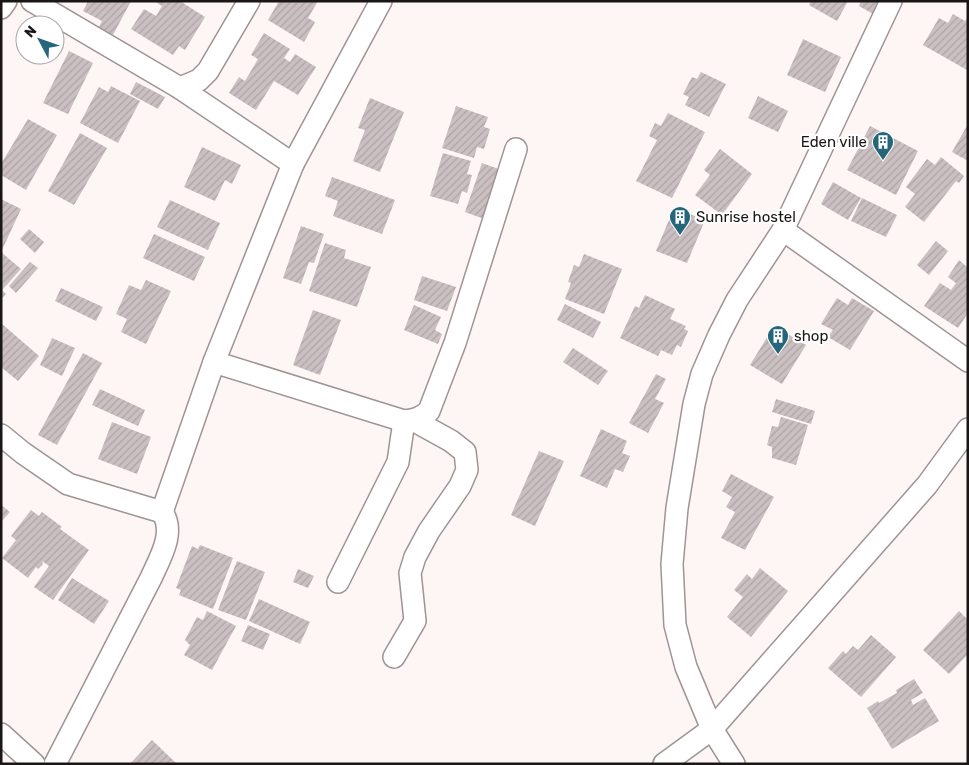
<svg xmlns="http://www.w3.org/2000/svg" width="969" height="765" viewBox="0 0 969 765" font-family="Rubik,sans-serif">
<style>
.building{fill:url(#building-hatch)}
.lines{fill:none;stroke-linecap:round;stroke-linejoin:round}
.minor-casing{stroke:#9f9495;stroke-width:24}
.minor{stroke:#fff;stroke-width:21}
.labels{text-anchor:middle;stroke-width:4.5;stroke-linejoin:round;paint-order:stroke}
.poi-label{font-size:15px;fill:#1a1616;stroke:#fff;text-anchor:start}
</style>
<defs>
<pattern id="building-hatch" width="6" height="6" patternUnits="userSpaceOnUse" patternTransform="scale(1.25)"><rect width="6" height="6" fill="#cbc0c1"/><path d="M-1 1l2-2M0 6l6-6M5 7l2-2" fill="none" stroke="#aea4a5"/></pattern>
</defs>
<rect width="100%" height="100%" fill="#fef5f5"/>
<g class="building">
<polygon points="88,1 131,1 113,35 99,27 102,21 83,11"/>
<polygon points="154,1 180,1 205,17 185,50 179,46 173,55 131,29 144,9 156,16 162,6"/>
<polygon points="279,1 318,1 308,18 315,22 304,42 268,20"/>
<polygon points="811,1 848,1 837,21 809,5"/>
<polygon points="861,1 882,1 875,15 859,6"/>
<polygon points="953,14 965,21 968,17 967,70 923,45 939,18 948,23"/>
<polygon points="264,33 290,49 284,58 290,62 295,54 316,67 298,95 274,81 256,110 229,93 239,77 245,81 258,59 251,55"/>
<polygon points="803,39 841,57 825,92 787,75"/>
<polygon points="69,51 93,63 68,114 43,103"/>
<polygon points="701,72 726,84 709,117 685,105 689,97 683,94 692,77 697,79"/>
<polygon points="136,82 165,97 158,109 130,94"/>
<polygon points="111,86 140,101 118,143 80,123 99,87 108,92"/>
<polygon points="758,96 788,111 778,132 748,118"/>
<polygon points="370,98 404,112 380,172 353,161 365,130 358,128"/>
<polygon points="456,106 488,117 484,127 490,129 484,149 477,147 474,158 442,148"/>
<polygon points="668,113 705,132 672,198 636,181 657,140 649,136 655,123 661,126"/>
<polygon points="28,119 57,135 26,190 1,175 1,164"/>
<polygon points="968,124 968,161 952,152"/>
<polygon points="870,126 918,151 896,195 847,170"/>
<polygon points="80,133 107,148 74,205 48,191"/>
<polygon points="202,147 241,165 232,184 225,180 215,201 184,187"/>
<polygon points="720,149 752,174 722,215 695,195 710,175 704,170"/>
<polygon points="443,153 471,161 467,174 472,175 467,193 462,191 458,204 430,196"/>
<polygon points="941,157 964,176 959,183 956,181 924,222 905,207 915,194 906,187 927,159 935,165"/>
<polygon points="482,163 504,171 487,220 465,212"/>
<polygon points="332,177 395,200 382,234 333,216 338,201 325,196"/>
<polygon points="833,182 861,198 848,220 821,204"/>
<polygon points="862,198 897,215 886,237 851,221"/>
<polygon points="1,199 21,209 1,252 21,269 2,290 6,294 1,299"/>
<polygon points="170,200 220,223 208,250 157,227"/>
<polygon points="674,208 705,220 687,263 656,251"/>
<polygon points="301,226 324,234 314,263 309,262 301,284 283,278"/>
<polygon points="29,229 44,242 35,253 20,239"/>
<polygon points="154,234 205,257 194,281 143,258"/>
<polygon points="936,241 948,251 929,275 917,265"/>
<polygon points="325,243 346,250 344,258 371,267 357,307 309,291"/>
<polygon points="584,254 622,269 604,314 565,299 571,283 568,282 574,265 579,267"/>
<polygon points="959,260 968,268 968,313 958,328 924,306 940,283 951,290 956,283 948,277"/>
<polygon points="30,262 38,268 16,293 9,286"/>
<polygon points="422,276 456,287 447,311 414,300"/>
<polygon points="146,280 171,291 146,344 121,332 127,319 116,314 129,285 141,290"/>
<polygon points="61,288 103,307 96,321 55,301"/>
<polygon points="645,295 675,309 670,319 686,326 684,329 688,331 681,347 677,345 672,355 661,350 658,356 620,338 635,306 639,308"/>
<polygon points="837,298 848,305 852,298 874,311 850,350 828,337 833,330 821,324"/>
<polygon points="565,304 601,322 593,338 557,320"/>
<polygon points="414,305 441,317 435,330 442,334 438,344 404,330"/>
<polygon points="313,310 341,320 320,375 293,365"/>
<polygon points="1,323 39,356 18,381 1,367"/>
<polygon points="774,326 806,345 782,384 750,365"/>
<polygon points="52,338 75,348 62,376 40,365"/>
<polygon points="573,348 608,371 598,385 563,362"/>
<polygon points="83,353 102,363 57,445 38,435"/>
<polygon points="656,374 666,379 655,399 664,403 648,433 629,423"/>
<polygon points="100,389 145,410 138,426 92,405"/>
<polygon points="776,399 815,411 811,424 772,412"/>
<polygon points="781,417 808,425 796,465 772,458 772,447 767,445 772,426 778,427"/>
<polygon points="112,422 151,437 137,474 98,459"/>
<polygon points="601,429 627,441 622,453 630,456 623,472 615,469 607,488 580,476"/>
<polygon points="539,451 564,461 535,526 511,515"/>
<polygon points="731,474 774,497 745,550 721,538 735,512 726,507 732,497 722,491"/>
<polygon points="1,505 10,512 1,522"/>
<polygon points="31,510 39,516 42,512 62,527 60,529 89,550 53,600 34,587 49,566 42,561 43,564 38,569 36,567 28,578 2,558 16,540 11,536"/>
<polygon points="200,545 233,558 213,609 179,595 181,590 176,588 192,546 198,549"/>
<polygon points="237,561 265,572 246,620 218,610"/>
<polygon points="760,568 788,591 751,637 727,617 743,597 734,590 747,574 752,579"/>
<polygon points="298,569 314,576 308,588 293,582"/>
<polygon points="72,578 109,601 94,624 58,600"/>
<polygon points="259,599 310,622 300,644 249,621"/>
<polygon points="207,611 236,626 212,670 184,655 190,645 185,640 197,617 203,620"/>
<polygon points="959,611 968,620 968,654 949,674 923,650"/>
<polygon points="248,625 270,634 263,650 241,641"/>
<polygon points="871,635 896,657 861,697 828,668 843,651 846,654 853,646 858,650"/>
<polygon points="914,679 923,693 911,700 913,705 925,698 939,721 892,749 867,708 878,701 879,703 897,693 896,690"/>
<polygon points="152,740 177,764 130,764"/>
</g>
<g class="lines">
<g class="minor-casing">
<g id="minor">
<polyline points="32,1 180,88 293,164"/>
<polyline points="1,8 6,1"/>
<polyline points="180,88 199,80 208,71 249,1"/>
<polyline points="783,230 968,361"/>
<path d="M 214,362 L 404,421 C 415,420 421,418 429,411 L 455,343 L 516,149"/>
<path d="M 1,435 L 23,453 L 68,484 L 162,512 C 176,532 160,558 151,578 L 55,764"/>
<polyline points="162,512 214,362 293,164 381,1"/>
<polyline points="338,582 398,462 404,421"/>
<polyline points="394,657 415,621 410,573 415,557 429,531 460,486 467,470 465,452 451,441 413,420"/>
<polyline points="1,734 34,764"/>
<polyline points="664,764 712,729 927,485 968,429"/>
<polyline points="734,764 712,729 686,667 675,625 672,564 677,508 694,404 702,374 719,335 737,300 783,230 891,1"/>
</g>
</g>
<use href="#minor" class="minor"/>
</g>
<defs>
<g id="building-pin" transform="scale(1.125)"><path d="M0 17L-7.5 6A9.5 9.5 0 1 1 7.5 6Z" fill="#25667a" stroke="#fff"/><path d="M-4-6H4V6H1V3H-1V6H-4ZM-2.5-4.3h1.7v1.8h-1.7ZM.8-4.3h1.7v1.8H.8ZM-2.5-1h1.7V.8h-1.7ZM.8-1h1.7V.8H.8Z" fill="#fff"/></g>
</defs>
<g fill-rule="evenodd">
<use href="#building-pin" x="883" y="142"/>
<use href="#building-pin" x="680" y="217"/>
<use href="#building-pin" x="778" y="336"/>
</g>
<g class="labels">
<g class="poi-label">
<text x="867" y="147" text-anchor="end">Eden ville</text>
<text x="696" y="222">Sunrise hostel</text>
<text x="794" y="341">shop</text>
</g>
</g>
<rect width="969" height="765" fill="none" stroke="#1a1616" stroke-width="5"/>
<g transform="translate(40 40) rotate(311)"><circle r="24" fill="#ffffff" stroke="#a3a2a2"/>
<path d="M0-4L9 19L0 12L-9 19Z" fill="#25667a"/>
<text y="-8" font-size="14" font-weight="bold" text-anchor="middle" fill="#1a1616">N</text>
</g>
</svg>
